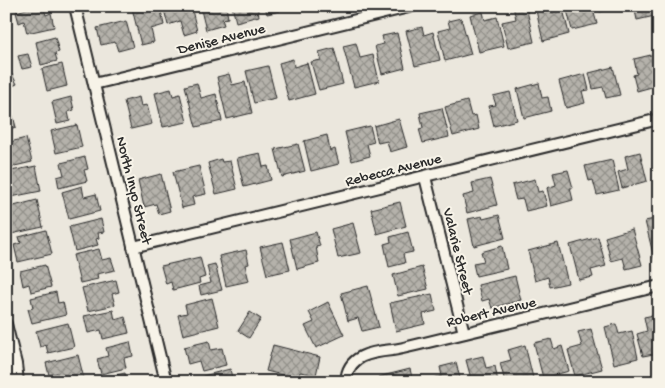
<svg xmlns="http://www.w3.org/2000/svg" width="665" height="388" viewBox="0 0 665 388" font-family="'Gochi Hand',sans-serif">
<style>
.building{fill:url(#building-cross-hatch);stroke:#2b2b2b}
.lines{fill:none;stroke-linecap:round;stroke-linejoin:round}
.minor-casing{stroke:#2b2b2b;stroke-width:14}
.minor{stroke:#f7f3e8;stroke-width:10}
.labels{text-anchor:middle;stroke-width:4;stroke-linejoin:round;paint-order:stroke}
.street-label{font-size:15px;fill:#2b2b2b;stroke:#f7f3e8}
</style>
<defs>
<pattern id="building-cross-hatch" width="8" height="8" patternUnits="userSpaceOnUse" patternTransform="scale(1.25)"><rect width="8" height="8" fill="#b5b2ab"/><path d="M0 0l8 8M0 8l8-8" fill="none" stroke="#93918b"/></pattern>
</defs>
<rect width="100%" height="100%" fill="#ebe7dd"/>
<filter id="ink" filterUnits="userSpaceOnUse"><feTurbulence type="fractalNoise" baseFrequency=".02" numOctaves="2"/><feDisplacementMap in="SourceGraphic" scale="10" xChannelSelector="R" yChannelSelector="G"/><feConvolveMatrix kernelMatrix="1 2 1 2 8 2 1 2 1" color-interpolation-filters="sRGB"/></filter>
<g filter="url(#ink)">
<g class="building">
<polygon points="37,6 43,6 46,15 51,13 54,27 27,33 24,21 19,23 16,12"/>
<polygon points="139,6 160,6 164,25 151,29 154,42 141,45 132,8"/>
<polygon points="163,6 191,6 197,31 184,35 180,21 168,25"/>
<polygon points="200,6 226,6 228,18 222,19 224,25 206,30"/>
<polygon points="232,6 257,6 259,16 236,22"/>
<polygon points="265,6 279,6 280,11 267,14"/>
<polygon points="513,6 526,6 534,42 508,48 502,22 516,19"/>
<polygon points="535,6 548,6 550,13 563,9 569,34 543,41"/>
<polygon points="566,6 592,6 597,24 572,30"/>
<polygon points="599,6 622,6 600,12"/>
<polygon points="634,6 659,6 659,15 637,20"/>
<polygon points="483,12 485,20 497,17 504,46 479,52 470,15"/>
<polygon points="461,18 471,54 445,61 438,31 450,28 448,21"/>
<polygon points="126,21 133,47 118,51 115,42 101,45 97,28"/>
<polygon points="422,27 424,35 433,32 440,60 415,66 406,31"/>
<polygon points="397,33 405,68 382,74 375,46 384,44 382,36"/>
<polygon points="55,37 59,52 55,53 57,61 41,65 36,42"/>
<polygon points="356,43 360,58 373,55 379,81 354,87 343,46"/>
<polygon points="334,48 343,84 319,90 311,62 321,60 319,52"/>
<polygon points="28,54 32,67 22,69 18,56"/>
<polygon points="655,54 659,68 659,85 637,91 633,75 637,74 634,59"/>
<polygon points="293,59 294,67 307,63 315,94 289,101 279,63"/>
<polygon points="6,63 17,84 6,89"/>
<polygon points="62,64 67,86 47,91 42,69"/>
<polygon points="268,66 276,98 254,103 246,71"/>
<polygon points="613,67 620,95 606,98 603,87 593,89 589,73"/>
<polygon points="229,74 232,85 245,82 252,113 227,119 217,77"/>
<polygon points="585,74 589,90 582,91 585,103 566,108 559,81"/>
<polygon points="197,83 201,98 216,94 222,121 196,127 185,86"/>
<polygon points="539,83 542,98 548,97 551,111 524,118 517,89"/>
<polygon points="171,89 173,96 180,94 187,122 163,127 155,93"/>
<polygon points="510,92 517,120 494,126 489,106 496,105 493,96"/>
<polygon points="71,97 74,110 68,112 70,121 57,124 52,102"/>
<polygon points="139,97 141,106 147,105 152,124 131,129 124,101"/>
<polygon points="467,101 471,116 476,115 479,129 453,136 445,107"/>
<polygon points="10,105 16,127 6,130 6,106"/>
<polygon points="442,108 449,137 423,143 419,129 423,128 420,113"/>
<polygon points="399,119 407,147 390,152 387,141 378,143 374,126"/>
<polygon points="77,125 82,147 56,153 51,131"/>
<polygon points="370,126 374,142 367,144 370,156 352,161 345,132"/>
<polygon points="327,135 330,151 335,149 339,164 311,171 304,141"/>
<polygon points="26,138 32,162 6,168 6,143"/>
<polygon points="298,144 305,171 282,177 275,149"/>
<polygon points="659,148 659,164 658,164 654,149"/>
<polygon points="640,152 647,181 622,188 618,172 628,169 625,156"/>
<polygon points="260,153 263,167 268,166 271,180 244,187 237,158"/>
<polygon points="85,157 88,169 84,170 87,181 59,188 57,177 64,175 61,163"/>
<polygon points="221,159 222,162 230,161 237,189 216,194 208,163"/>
<polygon points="612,160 619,190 597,195 593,180 589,181 585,166"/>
<polygon points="36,166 41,191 6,198 6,172"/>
<polygon points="199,166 206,194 192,197 194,205 182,208 173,172"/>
<polygon points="568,170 573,188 570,188 573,200 551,206 547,188 556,185 553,173"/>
<polygon points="161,174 170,211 159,214 156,204 144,207 138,180"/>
<polygon points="490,179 497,205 467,213 463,196 474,193 472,183"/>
<polygon points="535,179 538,192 543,191 547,206 526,211 523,199 516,200 512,185"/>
<polygon points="82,186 84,197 96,194 100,211 69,219 62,192"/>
<polygon points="37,200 43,227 11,234 6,217 6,208"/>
<polygon points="400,202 406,226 377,234 371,209"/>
<polygon points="499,215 505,238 474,246 468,219 482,216 483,219"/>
<polygon points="659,218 659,261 655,262 645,221"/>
<polygon points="101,219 104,232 98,233 99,238 96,239 98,245 75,251 69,227"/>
<polygon points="353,223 361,253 338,258 331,229"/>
<polygon points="632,229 642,265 626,269 623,258 611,261 605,237"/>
<polygon points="46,230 52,254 18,262 14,245 21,243 19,237"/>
<polygon points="316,232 320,246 316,247 319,263 297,269 290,239"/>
<polygon points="408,232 413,252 403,254 405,263 389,267 384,244 391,242 390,237"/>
<polygon points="598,237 606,266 591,270 593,277 579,280 570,245"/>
<polygon points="283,242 290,270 267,275 260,247"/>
<polygon points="558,243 568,283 550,287 548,277 535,281 528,251"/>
<polygon points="502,246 507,269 476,276 473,263 484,261 481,252"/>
<polygon points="99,249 102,260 111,258 115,270 97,274 98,279 80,283 73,255"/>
<polygon points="246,250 249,264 245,265 249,281 226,286 219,256"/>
<polygon points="200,257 205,277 199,279 200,283 173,290 171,282 166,284 161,266"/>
<polygon points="215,264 222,290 201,295 199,286 211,283 207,266"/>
<polygon points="45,265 51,287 31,292 29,284 23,286 20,271"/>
<polygon points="422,267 428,289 398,296 393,275"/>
<polygon points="515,276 521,300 492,308 489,299 482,301 478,285"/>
<polygon points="116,280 119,292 112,294 115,305 88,311 82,288"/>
<polygon points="368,286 379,327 362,331 358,318 348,321 341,293"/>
<polygon points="56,292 58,303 63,302 66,315 32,323 28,309 33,308 31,298"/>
<polygon points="432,294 436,311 423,314 425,324 396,331 390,303"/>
<polygon points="212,298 219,326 183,335 178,315 187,313 185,305"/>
<polygon points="328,302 344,335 316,348 305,326 314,322 309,312"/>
<polygon points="113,310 115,320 125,317 129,333 103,339 101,330 88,333 84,316"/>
<polygon points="250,312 261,319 249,338 238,331"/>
<polygon points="659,314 659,353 643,356 637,334 647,331 644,317"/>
<polygon points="68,323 74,347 48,353 46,345 40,347 36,331"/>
<polygon points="616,324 619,334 632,331 638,358 614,364 605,327"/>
<polygon points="591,329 602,369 575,376 568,350 582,346 578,332"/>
<polygon points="551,339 554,349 562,346 569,371 543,378 534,343"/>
<polygon points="209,341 211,350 222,348 226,365 202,371 199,361 188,364 184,347"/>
<polygon points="130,342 133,356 124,358 126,368 101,374 97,359 108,356 106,348"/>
<polygon points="273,345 320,357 316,375 300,372 298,379 266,371"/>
<polygon points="525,345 534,382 505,382 500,363 511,360 508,350"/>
<polygon points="78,355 84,379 74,382 59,382 57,373 49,375 46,363"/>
<polygon points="483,356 486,368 495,366 498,382 472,382 466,360"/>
<polygon points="456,363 461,382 435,382 434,378 442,376 440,367"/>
<polygon points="230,369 233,382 204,382 203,376"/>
<polygon points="410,369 413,382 380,382 378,377"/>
<polygon points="125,373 127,382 104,382 103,378"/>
</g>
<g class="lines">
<g class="minor-casing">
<g id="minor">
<polyline points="75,6 166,382"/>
<polyline points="94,84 413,6"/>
<polyline points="425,177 464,333"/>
<polyline points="133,247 659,119"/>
<polyline points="6,324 16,364 18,382"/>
<path d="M 346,382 C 347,355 372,352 392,350 C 400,349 408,347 416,345 L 659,286"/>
</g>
</g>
<use href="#minor" class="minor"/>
</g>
</g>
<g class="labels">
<g class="street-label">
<text transform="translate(221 38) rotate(-14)" y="5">Denise Avenue</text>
<text transform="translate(393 169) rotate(-14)" y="5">Rebecca Avenue</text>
<text transform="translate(135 190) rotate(76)" y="5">North Inyo Street</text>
<text transform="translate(459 251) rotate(76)" y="5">Valarie Street</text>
<text transform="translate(491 311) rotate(-13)" y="5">Robert Avenue</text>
</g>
</g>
<rect width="665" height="388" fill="none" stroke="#f7f3e8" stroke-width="25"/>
<rect x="12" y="12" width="640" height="363" fill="none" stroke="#2b2b2b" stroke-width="2" filter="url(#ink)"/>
</svg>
